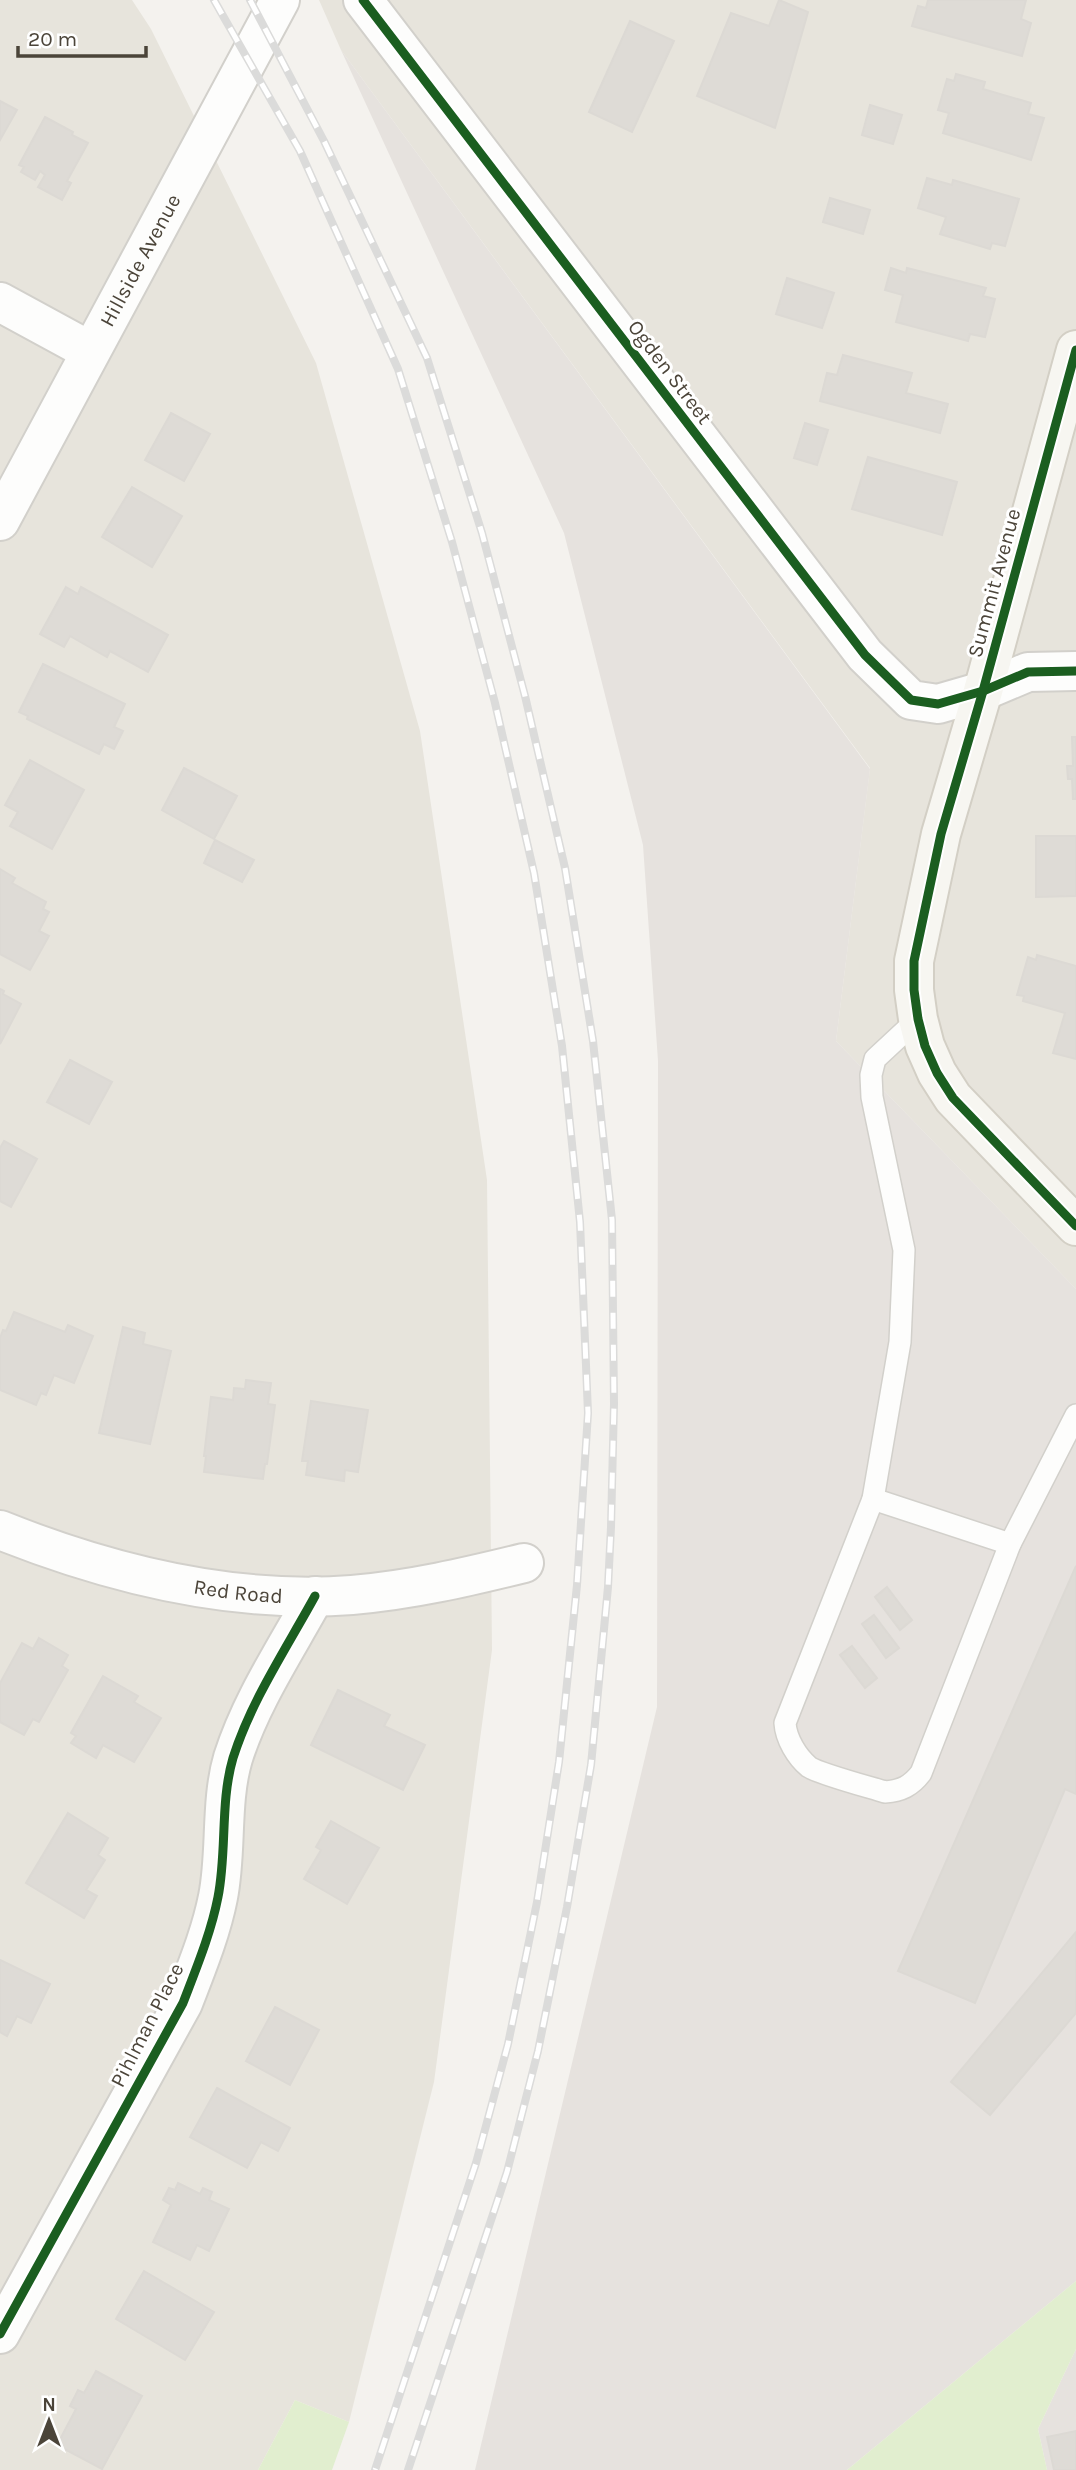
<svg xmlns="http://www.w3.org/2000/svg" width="1076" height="2470" viewBox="0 0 1076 2470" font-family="Karla,sans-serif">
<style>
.residential{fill:#e7e4dc}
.industrial{fill:#e6e2de}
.green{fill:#e1eecf}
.building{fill:#dedbd6;stroke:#dcd9d4;stroke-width:2}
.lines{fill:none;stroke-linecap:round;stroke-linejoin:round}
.lane-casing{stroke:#d2d0cb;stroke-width:24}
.street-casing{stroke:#d2d0cb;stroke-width:42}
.secondary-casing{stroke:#d3cfc5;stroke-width:42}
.lane{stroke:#fdfdfc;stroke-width:21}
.street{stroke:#fdfdfc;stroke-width:38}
.secondary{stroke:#f7f6f1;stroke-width:38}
.rail-casing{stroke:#dbdbda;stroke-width:8}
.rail{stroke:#fff;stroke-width:5;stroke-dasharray:16;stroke-linecap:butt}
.cycleway-casing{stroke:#fff;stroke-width:13}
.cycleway{stroke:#1b5e20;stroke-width:9}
.labels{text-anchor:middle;stroke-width:6;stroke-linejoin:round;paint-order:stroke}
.street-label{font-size:21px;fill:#4b4439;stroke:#fff}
</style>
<rect width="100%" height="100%" fill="#f4f2ee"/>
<g class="residential">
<polygon points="0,0 132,0 151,29 316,363 420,731 487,1180 492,1650 434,2082 349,2422 295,2400 258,2470 0,2470"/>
<polygon points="319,0 1076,0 1076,1289 836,1041 870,768 341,50"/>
</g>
<g class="industrial">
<polygon points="341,50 870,769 836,1041 1076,1289 1076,2281 847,2470 475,2470 657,1707 658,1061 643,845 564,533"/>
<polygon points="1076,2349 1076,2470 1047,2470 1038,2429"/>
</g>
<g class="green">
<polygon points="1076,2281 1076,2349 1038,2429 1047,2470 847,2470"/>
<polygon points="295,2400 349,2422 332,2470 258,2470"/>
</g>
<g class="building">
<polygon points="779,0 808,12 775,128 697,96 731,13 769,26"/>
<polygon points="928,0 1026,0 1021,19 1031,23 1022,56 912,26 918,6 926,8"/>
<polygon points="630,21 674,41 632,132 589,112"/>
<polygon points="956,74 985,82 983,89 1031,103 1028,114 1044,118 1031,160 943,133 949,113 938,110 947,79 954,81"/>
<polygon points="0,101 17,110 0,140"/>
<polygon points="870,105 902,115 893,144 862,135"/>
<polygon points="45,117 73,132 72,135 88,143 67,181 71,183 62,200 38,187 45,175 40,171 35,180 21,172 24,167 19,165"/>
<polygon points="927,178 952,185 953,180 1019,199 1005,246 992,243 990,249 940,234 946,217 918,208"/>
<polygon points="830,198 870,210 863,234 823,222"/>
<polygon points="891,268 906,273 907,268 986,288 983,296 995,299 985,337 970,334 968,341 896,322 903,295 885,290"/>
<polygon points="787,278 834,293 822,328 776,314"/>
<polygon points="843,355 912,373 906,393 948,404 940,433 820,401 827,373 837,375"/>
<polygon points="171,413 210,434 184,481 145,460"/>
<polygon points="805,423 828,430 817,465 794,458"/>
<polygon points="868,457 957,482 942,535 852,509"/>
<polygon points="132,487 182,516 152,567 102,537"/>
<polygon points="66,587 78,594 81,587 168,635 148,672 110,651 107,657 70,636 64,647 40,634"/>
<polygon points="43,664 125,704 114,727 123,731 114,749 104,744 99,754 27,719 28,716 19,712"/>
<polygon points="1072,737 1076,737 1076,799 1073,799 1072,779 1068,779 1067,766 1073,766"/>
<polygon points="30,760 84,790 52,849 10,826 18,812 5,805"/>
<polygon points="184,768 237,796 214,839 162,810"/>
<polygon points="1036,836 1076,836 1076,896 1036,897"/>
<polygon points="215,840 254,860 242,882 204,863"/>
<polygon points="0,869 15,878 12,883 46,902 43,909 49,912 39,931 49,936 30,970 0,954"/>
<polygon points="1037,955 1076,966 1076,1059 1053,1053 1065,1013 1023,1001 1024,996 1017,995 1028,957 1036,960"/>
<polygon points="0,989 4,991 3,994 21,1004 0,1044"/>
<polygon points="70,1060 112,1082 89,1124 47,1102"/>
<polygon points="4,1141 37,1159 11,1207 0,1201 0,1148"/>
<polygon points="14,1312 65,1332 68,1325 93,1336 74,1383 54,1375 46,1395 41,1393 36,1405 0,1390 0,1338 3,1330 6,1331"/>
<polygon points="123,1327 145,1333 143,1344 171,1351 150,1444 99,1433"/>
<polygon points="246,1380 271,1383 268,1404 275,1405 267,1464 265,1464 263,1479 204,1472 206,1456 204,1456 211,1397 233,1400 234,1388 245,1389"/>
<polygon points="311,1401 368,1410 358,1472 345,1470 344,1481 306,1475 308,1461 302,1461"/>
<polygon points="1076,1566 1076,1794 1065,1789 975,2003 898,1971"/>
<polygon points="887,1587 912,1620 900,1630 875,1597"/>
<polygon points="874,1615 899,1648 886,1658 862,1624"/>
<polygon points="39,1638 68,1655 62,1666 68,1670 39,1722 33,1719 24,1735 0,1722 0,1683 22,1643 33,1649"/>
<polygon points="852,1646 877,1678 865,1688 840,1655"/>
<polygon points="103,1676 138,1696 134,1702 161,1718 134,1762 103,1745 96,1758 71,1743 76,1736 71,1733"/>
<polygon points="338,1690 390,1715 384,1726 425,1745 403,1790 311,1745"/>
<polygon points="68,1813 108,1838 98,1855 105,1860 86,1890 97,1896 84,1918 26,1883"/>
<polygon points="331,1821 379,1848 347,1904 304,1879 321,1850 316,1847"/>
<polygon points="1076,1932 1076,2013 990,2115 951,2082"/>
<polygon points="0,1960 50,1984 31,2023 17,2016 7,2036 0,2032"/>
<polygon points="275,2007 319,2030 290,2085 246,2061"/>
<polygon points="217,2088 290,2128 278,2151 261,2142 247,2168 190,2137"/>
<polygon points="178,2183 200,2194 203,2188 212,2192 209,2200 229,2209 209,2251 197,2245 190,2260 153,2242 171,2205 163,2200 169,2188 175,2190"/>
<polygon points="144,2271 214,2312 185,2360 116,2319"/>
<polygon points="96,2371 142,2396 102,2469 57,2445 76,2409 70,2406 78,2390 84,2393"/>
<polygon points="1076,2431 1076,2470 1054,2470 1047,2437"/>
</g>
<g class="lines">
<g class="lane-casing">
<g id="lane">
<path d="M 918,1019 L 875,1059 L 871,1075 L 872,1097 L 904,1250 L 900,1342 L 873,1499 L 785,1723 C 786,1739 797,1757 809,1767 C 820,1774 869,1787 885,1792 C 901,1791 911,1786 921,1773 L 1010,1544 L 1076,1415"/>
<polyline points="873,1499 1010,1544"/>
</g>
</g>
<g class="street-casing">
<g id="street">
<polyline points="363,0 865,655 911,700 938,704 983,691 1028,672 1076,671"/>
<polyline points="0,302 90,351"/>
<path id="s1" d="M 0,521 L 280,0"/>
<path id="s2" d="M 0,1530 C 110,1574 233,1604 352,1595 C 411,1590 467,1577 524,1563"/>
<path d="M 0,2334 L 183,2003 C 196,1969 211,1933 218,1897 C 227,1852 220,1802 233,1758 C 251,1701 286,1649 315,1596"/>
</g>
</g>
<g class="secondary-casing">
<polyline id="secondary" points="1076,350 983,691 941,834 914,961 914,990 918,1019 925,1046 937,1073 953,1098 1076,1226"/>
</g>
<use href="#lane" class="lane"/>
<use href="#street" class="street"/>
<use href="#secondary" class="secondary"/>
<g class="rail-casing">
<g id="rail">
<polyline points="214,0 300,151 398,369 452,542 495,703 534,873 562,1046 580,1222 588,1413 577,1585 559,1762 537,1902 508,2044 476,2163 375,2470"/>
<polyline points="250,0 324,141 427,358 482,533 525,696 565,868 593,1041 612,1220 614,1404 611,1527 608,1587 591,1765 567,1907 538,2051 507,2172 408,2470"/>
</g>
</g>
<use href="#rail" class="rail"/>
<g class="cycleway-casing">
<g id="cycleway">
<polyline points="363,0 865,655 911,700 938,704 983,691 1028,672 1076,671"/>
<polyline points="1076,350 983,691 941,834 914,961 914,990 918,1019 925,1046 937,1073 953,1098 1076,1226"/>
<path d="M 0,2334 L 183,2003 C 196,1969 211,1933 218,1897 C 227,1852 220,1802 233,1758 C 251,1701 286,1649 315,1596"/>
</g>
</g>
<use href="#cycleway" class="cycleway"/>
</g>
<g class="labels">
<g class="street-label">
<text dy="7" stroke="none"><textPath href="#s1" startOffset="296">Hillside Avenue</textPath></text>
<text transform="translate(670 372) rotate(53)" y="7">Ogden Street</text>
<text transform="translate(994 583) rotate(-75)" y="7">Summit Avenue</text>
<text dy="7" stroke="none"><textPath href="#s2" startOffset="247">Red Road</textPath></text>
<text transform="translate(147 2025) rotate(-63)" y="7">Pihlman Place</text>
</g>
</g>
<g transform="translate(49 2421)" stroke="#ffffff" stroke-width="5" paint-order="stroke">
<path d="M0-5L12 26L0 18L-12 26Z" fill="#4b4439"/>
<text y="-10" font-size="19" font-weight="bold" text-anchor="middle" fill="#4b4439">N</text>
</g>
<path d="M18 46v10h128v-10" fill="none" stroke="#4b4439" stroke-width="3.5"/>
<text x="28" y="46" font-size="21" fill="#4b4439" stroke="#ffffff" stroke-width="5" paint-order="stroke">20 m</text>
</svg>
